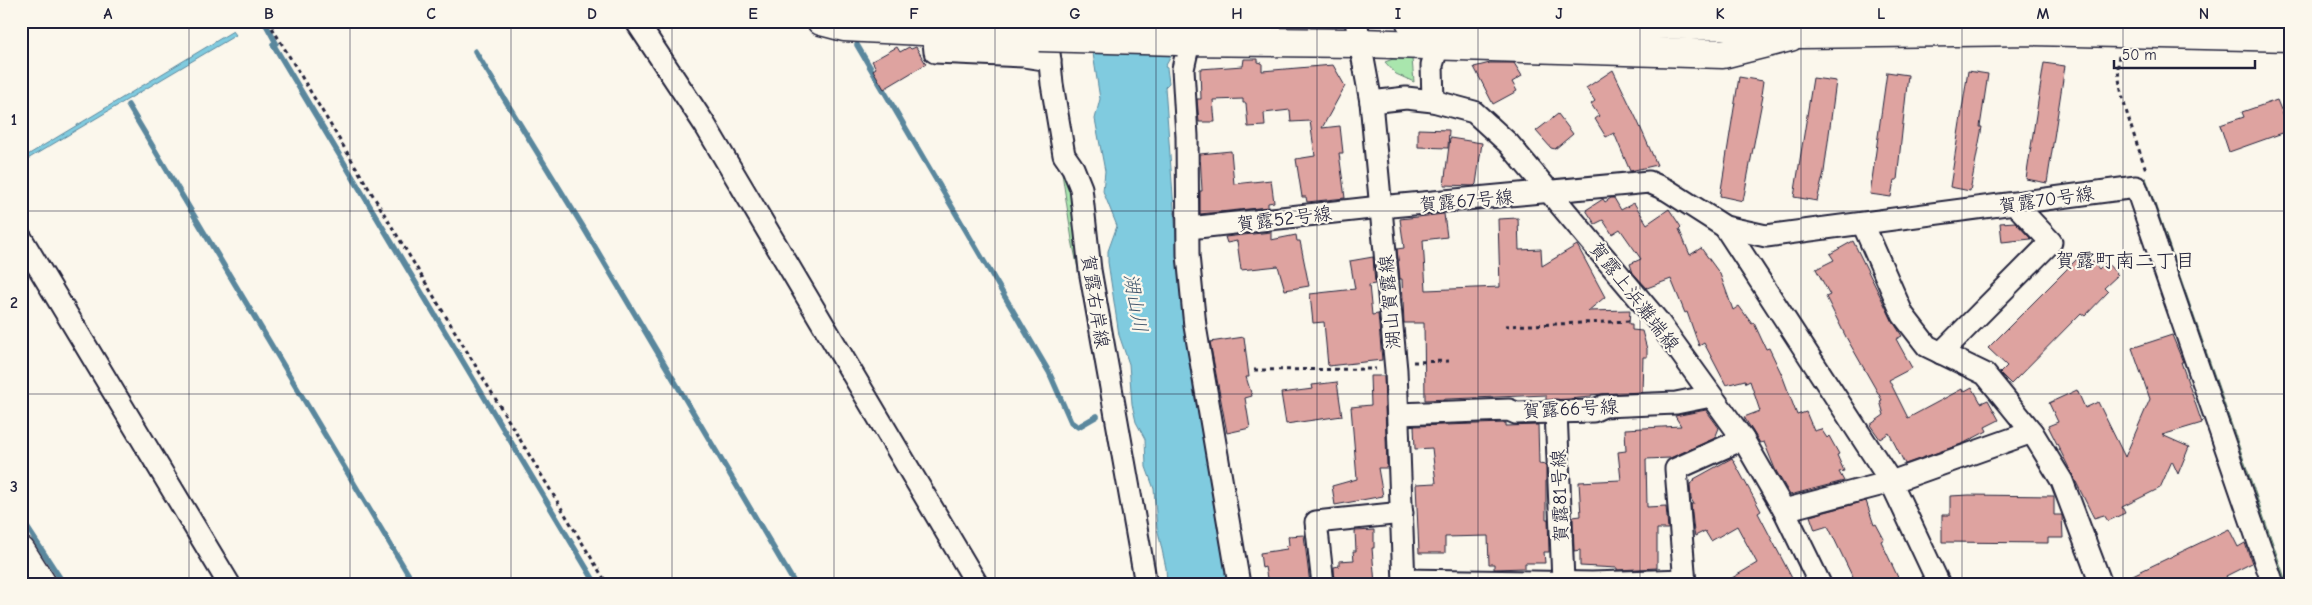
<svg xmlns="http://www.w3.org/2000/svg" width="2312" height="605" viewBox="0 0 2312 605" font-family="'Comic Neue','Klee One',sans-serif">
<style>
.green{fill:#a9e6ad;stroke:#668474}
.water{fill:#80cbdf;stroke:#5a879d}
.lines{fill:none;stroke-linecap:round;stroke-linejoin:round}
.stream{stroke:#5a879d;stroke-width:5.5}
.building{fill:#dea3a0;stroke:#22223b}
.minor-casing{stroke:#22223b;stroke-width:25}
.major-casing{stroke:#22223b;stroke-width:31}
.highway-casing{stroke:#22223b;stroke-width:31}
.path{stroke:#22223b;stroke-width:3;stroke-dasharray:4 4;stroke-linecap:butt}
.minor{stroke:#fbf7ec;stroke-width:21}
.major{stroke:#fbf7ec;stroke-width:28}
.highway{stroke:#fbf7ec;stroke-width:28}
.highway-bridge-casing{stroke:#22223b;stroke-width:31;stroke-linecap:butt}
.highway-bridge{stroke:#fbf7ec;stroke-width:28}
.grid{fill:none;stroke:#22223b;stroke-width:1;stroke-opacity:0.55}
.labels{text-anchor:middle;stroke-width:4.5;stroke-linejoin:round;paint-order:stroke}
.street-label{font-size:19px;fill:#22223b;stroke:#fbf7ec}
.neighbourhood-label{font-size:20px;fill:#22223b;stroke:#fbf7ec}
.water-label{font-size:20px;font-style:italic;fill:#3e556c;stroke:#fbf7ec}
.neatline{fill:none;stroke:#22223b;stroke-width:2}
.grid-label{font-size:16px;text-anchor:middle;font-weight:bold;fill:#22223b}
</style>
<rect width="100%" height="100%" fill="#fbf7ec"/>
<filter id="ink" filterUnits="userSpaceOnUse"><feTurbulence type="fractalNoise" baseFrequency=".02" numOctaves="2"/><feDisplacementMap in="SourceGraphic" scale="10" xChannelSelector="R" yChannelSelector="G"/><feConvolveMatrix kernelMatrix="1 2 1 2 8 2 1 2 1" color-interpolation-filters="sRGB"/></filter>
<g filter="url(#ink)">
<g class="green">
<polygon points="1393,59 1412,59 1414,82 1396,74 1385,62"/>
<polygon points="1055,160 1069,174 1092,338 1072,240 1062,173"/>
<polygon points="2145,178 2146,178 2287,584 2284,584"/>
</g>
<g class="water">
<polygon points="1088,21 1161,21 1174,51 1165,67 1167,68 1169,83 1165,87 1179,277 1186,335 1193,389 1220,519 1229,584 1167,584 1166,568 1157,527 1154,489 1146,467 1145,439 1136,422 1132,404 1129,364 1119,335 1108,262 1108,251 1117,226 1103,191 1105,171 1095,119 1100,99"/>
<polygon points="233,31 236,35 21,163 21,159"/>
</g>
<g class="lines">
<g class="stream">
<polyline points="264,21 276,43 273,44 596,584"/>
<polyline points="857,45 1049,372 1071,422 1078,427 1097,416"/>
<polyline points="475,51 582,225 795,584"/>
<polyline points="128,105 414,584"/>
<polyline points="21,518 64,584"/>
</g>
</g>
<g class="building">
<polygon points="897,47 900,52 909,47 911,49 916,47 926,64 884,89 873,70 876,68 872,61"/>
<polygon points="1244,59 1258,59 1258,62 1262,63 1262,71 1333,65 1345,86 1322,128 1340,126 1343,153 1339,153 1345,198 1307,202 1306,197 1302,197 1296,159 1315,156 1310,121 1291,122 1290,110 1264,113 1265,126 1248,127 1246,103 1243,103 1243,99 1213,100 1215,122 1199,122 1197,99 1201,99 1200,69 1243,66"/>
<polygon points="1490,63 1514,63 1522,76 1512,82 1517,91 1493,104 1474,67"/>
<polygon points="2044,63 2065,66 2047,183 2026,179"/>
<polygon points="1613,70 1638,122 1657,165 1630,171 1614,133 1606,137 1595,119 1599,116 1591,104 1595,101 1586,88"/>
<polygon points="1968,71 1988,74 1980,127 1982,127 1970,191 1950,187"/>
<polygon points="1887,72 1908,75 1897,180 1894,180 1891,197 1870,194"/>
<polygon points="1739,77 1763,81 1761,95 1763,96 1743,201 1720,196"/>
<polygon points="1813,78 1836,81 1824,172 1817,201 1794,197"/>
<polygon points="2277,100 2284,117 2287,116 2291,130 2229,152 2220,125 2244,117 2242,112"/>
<polygon points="1558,114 1573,134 1555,149 1551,148 1536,131"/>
<polygon points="1418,129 1449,130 1448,148 1418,147"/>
<polygon points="1450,138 1482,143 1476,184 1474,186 1444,185"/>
<polygon points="1231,151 1234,184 1271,180 1274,202 1268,203 1268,207 1200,214 1200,191 1202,191 1200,154"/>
<polygon points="1611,198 1614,198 1621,210 1634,203 1647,224 1669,209 1681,227 1679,229 1690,255 1701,248 1720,274 1733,310 1739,306 1752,324 1754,323 1766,349 1769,348 1782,375 1797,415 1806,412 1814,431 1821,429 1827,438 1829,436 1839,454 1837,455 1844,471 1839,472 1844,481 1790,495 1775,469 1764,442 1760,443 1744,417 1760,411 1750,381 1746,383 1745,380 1726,385 1704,343 1699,346 1687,312 1685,313 1671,279 1647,288 1633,273 1630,264 1641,259 1620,229 1612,234 1603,220 1595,224 1586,210 1603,199 1605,202"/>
<polygon points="1444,214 1447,237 1423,240 1426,290 1500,287 1498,219 1518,218 1519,250 1541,249 1542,266 1577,245 1605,297 1588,311 1630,310 1629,324 1632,324 1632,330 1642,331 1647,349 1647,357 1643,357 1642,392 1603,394 1591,395 1591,397 1569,399 1546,400 1546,395 1425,400 1424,323 1404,323 1402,279 1400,279 1397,249 1404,248 1400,219"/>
<polygon points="2015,222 2031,239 2002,242 2000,223"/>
<polygon points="1271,232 1271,240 1296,235 1297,241 1300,241 1309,286 1285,290 1278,266 1241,270 1237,241 1227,243 1225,237"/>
<polygon points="1853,241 1892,320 1902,336 1896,339 1912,368 1889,380 1908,418 1962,389 1963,392 1972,387 1981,403 1988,400 1999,420 1985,427 1987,431 1964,443 1905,464 1889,433 1880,439 1870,425 1884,415 1880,401 1882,400 1846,337 1826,297 1830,295 1816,269 1834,260 1830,254"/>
<polygon points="2084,252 2099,269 2106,262 2118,275 2104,288 2108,292 2085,316 2081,313 2011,384 2000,373 2007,366 1988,348"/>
<polygon points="1373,257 1375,284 1369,285 1372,315 1378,314 1382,360 1328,366 1324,322 1313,323 1310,294 1355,289 1350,261"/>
<polygon points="2172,335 2183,362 2181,362 2202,423 2162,435 2189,447 2178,474 2172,461 2160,488 2122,507 2125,513 2108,521 2104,515 2094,518 2048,426 2058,422 2049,403 2077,390 2085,408 2098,402 2125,457 2150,399 2132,348"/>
<polygon points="1244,337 1249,377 1246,377 1252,396 1245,398 1250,428 1227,433 1210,342"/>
<polygon points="1370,376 1384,376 1387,468 1378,468 1383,496 1335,505 1332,486 1357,479 1351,407 1371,405"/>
<polygon points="1337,382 1342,416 1286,424 1281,393 1313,389 1312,385"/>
<polygon points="1706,410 1719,428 1715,438 1670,458 1646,459 1647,507 1666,506 1668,529 1657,529 1657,568 1617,570 1617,568 1580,566 1580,550 1574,551 1573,517 1581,516 1579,482 1621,480 1618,452 1626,451 1625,429 1681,426 1675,416"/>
<polygon points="1506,423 1506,426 1538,425 1539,464 1546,465 1546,519 1548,519 1549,552 1544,552 1545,563 1525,563 1525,568 1494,569 1494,564 1489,564 1488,536 1445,537 1445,553 1419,553 1416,484 1436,483 1432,448 1415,449 1414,426"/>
<polygon points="1732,458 1761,511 1758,513 1795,584 1722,584 1757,563 1737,526 1711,541 1705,531 1695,536 1694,532 1691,504 1694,504 1691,499 1690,484 1695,480 1694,479"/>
<polygon points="1969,495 2054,496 2054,515 2062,515 2063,538 2048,538 2048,543 1942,542 1942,515 1950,515 1950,496"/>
<polygon points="1866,501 1874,525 1876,524 1884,539 1881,541 1901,584 1856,584 1828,526 1815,530 1810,516"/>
<polygon points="2229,529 2238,547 2245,543 2252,563 2226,576 2230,584 2114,584"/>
<polygon points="1374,530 1374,548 1372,548 1375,584 1335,584 1334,567 1339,566 1339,561 1354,560 1353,551 1356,551 1355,531"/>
<polygon points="1304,535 1310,584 1268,584 1265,567 1262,568 1260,553 1287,549 1286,546 1289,545 1288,536"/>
</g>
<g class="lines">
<g class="minor-casing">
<g id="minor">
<polyline points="636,21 705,125 977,584"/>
<polyline points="1046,21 1052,84 1064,155 1073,168 1081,188 1090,270 1146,584"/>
<polyline points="1356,21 1371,102 1396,370 1404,584"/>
<polyline points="933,32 935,52 1024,56 1050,60"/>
<polyline points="1189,42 1183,69 1187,136 1188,255 1195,326 1239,584"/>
<polyline points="1433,101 1432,65 1438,46"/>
<polyline points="1371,102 1406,98 1433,101 1474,112 1509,144 1657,320 1743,439 1784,510 1820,584"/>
<polyline points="1863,224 1903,315 1927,346 1985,374 2032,432"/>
<polyline points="1725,227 1891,482 1939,584"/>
<polyline points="1189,228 1380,207 1649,182 1667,190 1725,227 1766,236 2136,187 2273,584"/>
<polyline points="21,238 229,584"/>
<polyline points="1941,353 2051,242 2015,204"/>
<polyline points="1556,411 1563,581"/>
<polyline points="1398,414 1509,410 1516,413 1593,411 1604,406 1676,403 1711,396"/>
<polyline points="1784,510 1891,482 2032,432 2062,481 2101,584"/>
<polyline points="1405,580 1592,583 1685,580"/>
<polyline points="1323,584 1316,522 1402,513"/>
<polyline points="1685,584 1676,469 1743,439"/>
</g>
</g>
<g class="major-casing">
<polyline id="major" points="21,551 42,584"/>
</g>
<g class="highway-casing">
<g id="highway">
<polyline points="821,21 844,27 1039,37"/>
<polyline points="1410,21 1755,26 1801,34 2032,31 2291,37"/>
<polyline points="1178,41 1360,43 1723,54 1790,37"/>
</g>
</g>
<g class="path">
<polyline points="268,21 607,584"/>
<path d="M 2119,56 C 2113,83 2137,143 2146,170"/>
<polyline points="1505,326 1632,321"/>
<polyline points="1413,362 1450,361"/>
<polyline points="1254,370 1376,369"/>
</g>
<use href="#minor" class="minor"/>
<use href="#major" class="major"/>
<use href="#highway" class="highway"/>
<g class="highway-bridge-casing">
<polyline id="highway-bridge" points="1039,37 1178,41"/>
</g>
<use href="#highway-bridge" class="highway-bridge"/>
</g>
</g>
<path class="grid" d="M 189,21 L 189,584M 350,21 L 350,584M 511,21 L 511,584M 672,21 L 672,584M 834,21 L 834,584M 995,21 L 995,584M 1156,21 L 1156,584M 1317,21 L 1317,584M 1478,21 L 1478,584M 1640,21 L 1640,584M 1801,21 L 1801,584M 1962,21 L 1962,584M 2123,21 L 2123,584M 21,211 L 2291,211M 21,394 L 2291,394"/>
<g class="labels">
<g class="street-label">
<text transform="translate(2046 199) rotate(-8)" y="7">賀露70号線</text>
<text transform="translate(1466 200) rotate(-5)" y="7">賀露67号線</text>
<text transform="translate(1284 218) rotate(-7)" y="7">賀露52号線</text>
<text transform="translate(1635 296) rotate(52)" y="7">賀露上浜灘端線</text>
<text transform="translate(1096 301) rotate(81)" y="7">賀露右岸線</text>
<text transform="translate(1389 302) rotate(-95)" y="7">湖山賀露線</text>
<text transform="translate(1570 408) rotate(-3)" y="7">賀露66号線</text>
<text transform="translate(1559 496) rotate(-92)" y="7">賀露81号線</text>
</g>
<g class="neighbourhood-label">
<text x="2125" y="267">賀露町南二丁目</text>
</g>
<g class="water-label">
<text transform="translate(1136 303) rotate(80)" y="7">湖山川</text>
</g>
</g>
<rect width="2312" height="605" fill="none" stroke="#fbf7ec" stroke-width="55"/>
<path d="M2114 60v8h141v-8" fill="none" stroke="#22223b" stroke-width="2.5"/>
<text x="2122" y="60" font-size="15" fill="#22223b" stroke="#fbf7ec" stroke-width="4" paint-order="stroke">50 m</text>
<rect x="28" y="28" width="2256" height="550" class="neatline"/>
<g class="grid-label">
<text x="108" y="19">A</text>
<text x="269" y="19">B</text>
<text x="431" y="19">C</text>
<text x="592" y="19">D</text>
<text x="753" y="19">E</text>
<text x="914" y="19">F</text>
<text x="1075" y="19">G</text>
<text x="1237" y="19">H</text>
<text x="1398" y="19">I</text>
<text x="1559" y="19">J</text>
<text x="1720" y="19">K</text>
<text x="1881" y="19">L</text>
<text x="2043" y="19">M</text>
<text x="2204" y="19">N</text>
<text x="14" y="125">1</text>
<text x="14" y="308">2</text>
<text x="14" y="492">3</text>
</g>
</svg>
